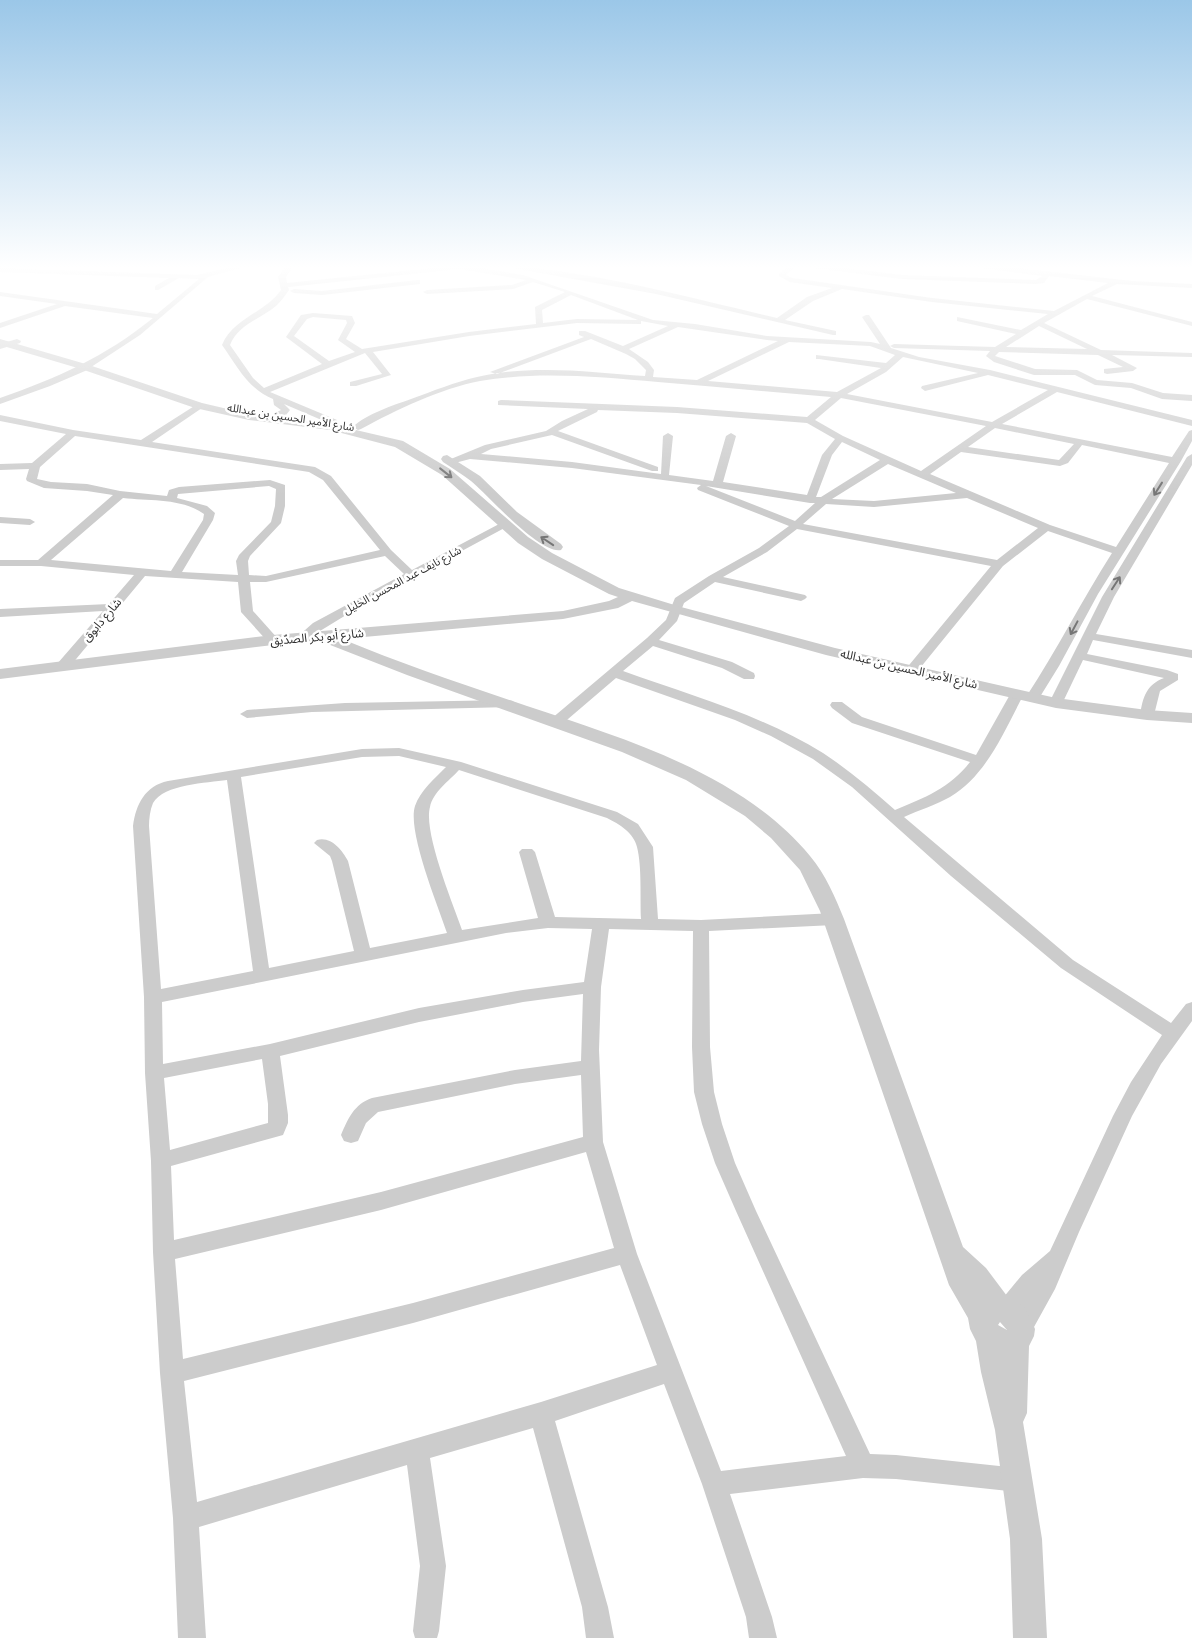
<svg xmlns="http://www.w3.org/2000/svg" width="1192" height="1638" viewBox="0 0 1192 1638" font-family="'Titillium Web','Noto Sans Arabic',sans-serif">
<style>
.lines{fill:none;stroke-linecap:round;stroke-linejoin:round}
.minor{fill:#ccc;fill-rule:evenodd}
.tertiary{fill:#ccc;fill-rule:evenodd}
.oneway{stroke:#767676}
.labels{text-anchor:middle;stroke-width:5;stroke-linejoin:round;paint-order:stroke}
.far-street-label{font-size:11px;fill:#2f2f2f;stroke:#fff}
.street-label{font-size:12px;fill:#2f2f2f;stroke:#fff}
</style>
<rect width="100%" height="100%" fill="#fff"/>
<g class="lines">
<g class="minor">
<path d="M 239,265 L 251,265 L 208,277 L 140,335 L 85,371 L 50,386 L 0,404 L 0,398 C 57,378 105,357 153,318 L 65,306 L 0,328 L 0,323 L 57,304 L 0,296 L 0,292 L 157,314 L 199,279 L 179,278 L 158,290 L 155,290 L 155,286 L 169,278 L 0,272 L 0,268 L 197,275 Z"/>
<path d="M 287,265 L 294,265 L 286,277 L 287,283 L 462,265 L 523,275 L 653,320 L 695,324 L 767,336 L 871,342 L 880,344 L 862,317 L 866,315 L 869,315 L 891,348 L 919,357 L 990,370 L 1192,420 L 1192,426 L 1057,392 L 1002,424 L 1172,457 L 1189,431 L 1192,430 L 1192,441 L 1181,461 L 1098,594 L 1059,666 L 1038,700 L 1028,700 L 1026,697 C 1057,650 1082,600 1112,553 L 1048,531 L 1003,566 L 916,673 L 906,673 L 905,670 L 991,566 L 797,529 L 767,552 L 723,577 L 805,595 L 807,597 L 805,599 L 801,601 L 715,582 L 684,603 L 677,621 L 659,640 L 732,662 L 754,673 L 755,676 L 754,679 L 744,679 L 722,668 L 653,646 L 623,671 C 690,695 762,715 823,753 C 849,770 872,790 895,810 C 924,798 950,788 970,762 L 852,723 L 832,708 L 830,705 L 832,702 L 842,702 L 862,717 L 976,755 L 1012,691 L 1022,691 L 1024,694 C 1004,731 987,775 950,797 C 936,805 919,810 904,817 L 1073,960 L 1171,1023 L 1186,1004 L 1192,1002 L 1192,1021 L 1161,1064 L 1132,1116 L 1079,1232 L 1055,1289 L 1029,1336 L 1021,1339 L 1013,1336 L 1010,1329 L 1019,1312 L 1014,1318 L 1006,1321 L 998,1318 L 995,1311 L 998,1304 L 1022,1275 L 1050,1251 L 1113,1116 L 1131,1082 L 1162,1035 L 1061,968 L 951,876 L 852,787 L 813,759 L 771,736 L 735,720 L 616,678 L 561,725 L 551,725 L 549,722 L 551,719 L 647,638 L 666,620 L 675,598 L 709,576 L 759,548 L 789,526 L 698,490 L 697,488 L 701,485 L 572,468 L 470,459 L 451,464 L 446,461 L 485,445 L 546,431 L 562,421 L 588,409 L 498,405 L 498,401 L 501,400 L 677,407 L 807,417 L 831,397 C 773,392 716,387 658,382 C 599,377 539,371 480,381 C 442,388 396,410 361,429 L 358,430 L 353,427 C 366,414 394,405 411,399 C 433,391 455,382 477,377 C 532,364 590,372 645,376 L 646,370 L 635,359 L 626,354 L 591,339 L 497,374 L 490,372 L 584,337 L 579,335 L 579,331 L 585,331 L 623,346 L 668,326 L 641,321 L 641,324 L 638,324 L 577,323 L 469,336 L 373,352 L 391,375 L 356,386 L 350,386 L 350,382 L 382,374 L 365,353 L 270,392 L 337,420 L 337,424 L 331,424 L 284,404 L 290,410 L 286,415 L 274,419 L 269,416 L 281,410 L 274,405 L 273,399 C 248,389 237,366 222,345 C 233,318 265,313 281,290 L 278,277 ZM 459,269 L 526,280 L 512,285 L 427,290 L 423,292 L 427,294 L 513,289 L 533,282 L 565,292 L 535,307 L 536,324 L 469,332 L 362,349 L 346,339 L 355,323 L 352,316 L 313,313 L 301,315 L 286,337 L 322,364 L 264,388 L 253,378 L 230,345 C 238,325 260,319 276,306 C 281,301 285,296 289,290 L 288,287 ZM 571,295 L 638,320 L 577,319 L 543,323 L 542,310 ZM 313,317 L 346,320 L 347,323 L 338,340 L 355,352 L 329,361 L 294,336 L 307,319 ZM 678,327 L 767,340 L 778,341 L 697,380 L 653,377 L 654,370 L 648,362 L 629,349 ZM 789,342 L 870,346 L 895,355 L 886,363 L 816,355 L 816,359 L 819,359 L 881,368 L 837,392 L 708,381 ZM 903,357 L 978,373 L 922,386 L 921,388 L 925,391 L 988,375 L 1048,390 L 992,422 L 847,394 L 886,372 ZM 841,398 L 986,426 L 921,471 L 843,436 L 815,420 ZM 598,410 L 677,413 L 807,423 L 835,439 L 822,455 L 807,495 L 723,482 L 736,436 L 731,433 L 726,436 L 713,481 L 669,475 L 673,436 L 668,433 L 663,436 L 661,474 L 572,462 L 481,454 L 491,449 L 552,435 L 652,471 L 658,471 L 658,467 L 558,431 L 597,412 ZM 995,428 L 1074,444 L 1059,460 L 968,447 ZM 842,442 L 880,460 L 821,497 L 816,497 L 832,455 ZM 1082,445 L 1169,463 L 1116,547 L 1050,525 L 930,474 L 961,452 L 1060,466 L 1068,463 ZM 888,464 L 956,493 L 874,501 L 832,499 ZM 706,486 L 810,503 L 815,503 L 795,521 ZM 967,498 L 1038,528 L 997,560 L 803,524 L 826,504 L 874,507 Z"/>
<path d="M 789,265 L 821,265 L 902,275 L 1036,280 L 1042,276 L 981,268 L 978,266 L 992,265 L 1132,281 L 1192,284 L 1192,288 L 1117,284 L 1092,296 L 1192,322 L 1192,326 L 1087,299 L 1044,323 L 1101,350 L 1192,353 L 1192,357 L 1112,355 L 1137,368 L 1133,371 L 1107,374 L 1104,373 L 1104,369 L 1123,367 L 1098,355 L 999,352 L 995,356 L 1035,369 L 1077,370 L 1097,380 L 1132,383 L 1163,393 L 1192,395 L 1192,401 L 1162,399 L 1131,388 L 1095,385 L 1075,375 L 1034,375 L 994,362 L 986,356 L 990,351 L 894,348 L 890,346 L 894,344 L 995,347 L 1016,334 L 957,321 L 957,317 L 1021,330 L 1048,314 L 932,302 L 842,289 L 813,301 L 785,320 L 836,331 L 836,335 L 833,335 L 656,294 L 513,268 L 516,266 C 604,274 691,298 777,318 L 807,297 L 832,288 L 790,282 L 779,276 L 779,274 ZM 797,266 L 902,279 L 1036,284 L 1044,283 L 1049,276 L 1108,283 L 1054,311 L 932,298 L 792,278 L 786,275 ZM 1039,326 L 1087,349 L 1006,347 Z"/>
<polygon points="417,280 420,280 420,284 322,295 294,293 290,291 294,289 322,291"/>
<polygon points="17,339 21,341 20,343 0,349 0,344"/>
<path d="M 199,403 L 202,404 L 202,408 L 152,442 L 315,467 L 331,476 L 391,550 L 412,570 L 501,523 L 505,522 L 510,525 L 369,601 L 302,642 L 296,638 L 313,623 L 404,574 L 385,556 L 266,582 L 250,582 L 253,611 L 279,640 L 273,644 L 269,643 L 241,612 L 238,582 L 145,576 L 67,670 L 57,670 L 56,667 L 57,664 L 103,611 L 0,617 L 0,609 L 109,604 L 134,575 L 41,566 L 0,566 L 0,560 L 38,560 L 113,495 L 87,491 L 44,488 L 27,481 L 26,479 L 29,469 L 0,470 L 0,464 L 32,463 L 66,434 L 0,421 L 0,415 L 73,430 L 141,440 ZM 75,436 L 309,472 L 323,480 L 380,550 L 266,576 L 249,575 L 248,561 L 250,556 L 281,523 L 285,506 L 285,485 L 270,480 L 179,487 L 169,490 L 167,496 L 120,491 L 87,484 L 51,482 L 37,479 L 40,467 ZM 269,486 L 276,489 L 275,506 L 271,522 L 239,555 L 236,561 L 238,575 L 182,572 L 213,520 L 215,513 L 207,506 L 177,498 L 178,494 ZM 123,498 C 149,501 182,498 204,514 L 203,520 L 171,571 L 51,560 Z"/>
<path d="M 1192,454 L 1192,465 L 1114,597 L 1096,634 L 1192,650 L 1192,658 L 1093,640 L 1087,654 L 1167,670 L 1178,674 L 1178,680 L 1160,691 L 1154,715 L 1147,719 L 1140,715 C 1143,697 1146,685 1164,678 L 1083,660 L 1061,706 L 1051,706 L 1049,703 L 1102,597 L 1187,457 Z"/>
<polygon points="0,517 30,519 35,522 30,525 0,523"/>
<polygon points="508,700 513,701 515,704 513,707 312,712 247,718 240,714 247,710 345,703"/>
<path d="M 399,748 L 461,762 L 617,812 L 638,824 L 653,847 L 658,919 L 701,920 L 834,913 L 840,915 L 842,919 L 840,923 L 834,925 L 709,931 L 710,1047 L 714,1092 L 722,1124 L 735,1163 L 756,1211 L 870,1454 L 896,1455 L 1018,1468 L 1027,1471 L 1030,1480 L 1027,1489 L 1018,1492 L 896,1479 L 863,1478 L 730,1494 L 772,1617 L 777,1638 L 749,1638 L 746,1617 L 702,1484 L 664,1384 L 555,1421 L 608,1607 L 614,1638 L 586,1638 L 582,1607 L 533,1428 L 430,1458 L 446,1566 L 439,1631 L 437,1638 L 415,1638 L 413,1631 L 420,1566 L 407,1465 L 199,1527 L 206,1638 L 178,1638 L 173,1518 L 160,1373 L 153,1252 L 151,1161 L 145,1073 L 144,997 L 133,826 C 136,804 145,786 168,781 L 362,749 ZM 399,756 L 446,767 C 435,778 420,791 415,806 C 407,831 438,906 447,933 L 370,948 L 348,861 C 342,850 331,836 317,840 L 314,843 L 330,856 L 332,861 L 354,951 L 269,968 L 241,777 L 362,757 ZM 459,770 L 607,818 C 619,824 634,833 637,847 C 642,866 640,899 641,919 L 555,917 L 535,852 L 532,849 L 522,849 L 519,852 L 538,918 L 462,930 C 453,904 423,832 430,807 C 433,792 449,781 459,770 ZM 227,780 L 253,971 L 161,989 L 149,826 C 149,819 150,810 153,803 C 164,784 207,783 227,780 ZM 548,928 L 592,929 L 584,982 L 523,990 L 419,1008 L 270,1044 L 163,1064 L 162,1002 L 506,933 ZM 609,929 L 693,931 L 692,1047 L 694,1092 L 702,1124 L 715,1163 L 736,1211 L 846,1456 L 721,1471 L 637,1254 L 603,1142 L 599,1050 L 601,987 ZM 583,994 L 581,1061 L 515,1070 L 372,1098 C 354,1104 348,1119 341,1135 L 344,1141 L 351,1143 L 358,1141 L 366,1123 L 378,1112 L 515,1084 L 581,1075 L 583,1137 L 381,1192 L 174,1240 L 171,1166 L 283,1135 L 288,1123 L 288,1115 L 280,1056 L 419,1022 L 523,1002 ZM 262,1059 L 268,1104 L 268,1123 L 170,1150 L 164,1078 ZM 586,1152 L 614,1248 L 413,1303 L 183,1359 L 175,1259 L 381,1210 ZM 620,1265 L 657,1365 L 541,1402 L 197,1502 L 184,1381 L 413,1323 Z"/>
</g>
<g class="tertiary">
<path d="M 0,339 L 89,365 L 202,403 L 249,414 L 330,424 L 403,441 L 450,469 L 528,537 L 552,553 L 619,588 L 681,607 L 835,648 L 1056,698 L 1147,710 L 1192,713 L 1192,723 L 1147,720 L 1056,708 L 826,655 L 632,601 L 618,608 L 563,619 L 342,639 C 402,664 465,685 527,706 C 625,739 741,773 810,856 C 826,875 835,897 844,919 L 963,1247 L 986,1268 L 1010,1300 L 1023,1306 L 1028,1313 L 1035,1329 L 1034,1336 L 1029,1346 L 1027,1413 L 1023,1422 L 1042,1539 L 1047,1638 L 1013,1638 L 1010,1539 L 995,1430 L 981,1372 L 976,1341 L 970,1329 L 968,1318 L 949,1285 L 820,911 L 800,870 L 771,838 L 745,816 L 686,780 L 622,752 L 407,675 L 320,641 L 273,645 L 0,679 L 0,669 L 273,635 L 563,611 L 609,601 L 618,597 L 609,594 L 542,559 L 518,543 L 442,475 L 395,447 L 330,430 L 249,420 L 195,408 L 81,369 L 0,345 ZM 1000,1322 L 1007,1330 L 998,1325 Z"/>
<path d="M 447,455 L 480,476 L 517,512 L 561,544 L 563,547 L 561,550 C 540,555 488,495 471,481 C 462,474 452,468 443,462 L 441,459 L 443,456 Z"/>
</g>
</g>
<defs><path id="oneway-shaft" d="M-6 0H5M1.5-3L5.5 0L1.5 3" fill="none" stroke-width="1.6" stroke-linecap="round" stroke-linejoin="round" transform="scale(1.25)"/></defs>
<g class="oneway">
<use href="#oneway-shaft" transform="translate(446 473) rotate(38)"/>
<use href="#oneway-shaft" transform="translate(1158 489) rotate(122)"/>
<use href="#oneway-shaft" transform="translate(547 541) rotate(-146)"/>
<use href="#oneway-shaft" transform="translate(1116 583) rotate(-57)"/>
<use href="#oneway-shaft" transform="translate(1074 628) rotate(118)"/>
</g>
<linearGradient id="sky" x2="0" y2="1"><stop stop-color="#9bc7e8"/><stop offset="0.54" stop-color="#fff"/><stop offset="1" stop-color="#fff" stop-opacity="0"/></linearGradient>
<rect width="1192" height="495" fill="url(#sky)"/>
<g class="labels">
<g class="far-street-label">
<text transform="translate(291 417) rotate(9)" y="4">شارع الأمير الحسين بن عبدالله</text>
<text transform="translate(402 580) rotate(-28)" y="4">شارع نايف عبد المحسن الخليل</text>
</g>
<g class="street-label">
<text transform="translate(102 620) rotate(-50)" y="4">شارع دابوق</text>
<text transform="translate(317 637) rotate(-5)" y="4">شارع أبو بكر الصدّيق</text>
<text transform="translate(909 669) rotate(13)" y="4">شارع الأمير الحسين بن عبدالله</text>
</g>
</g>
</svg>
